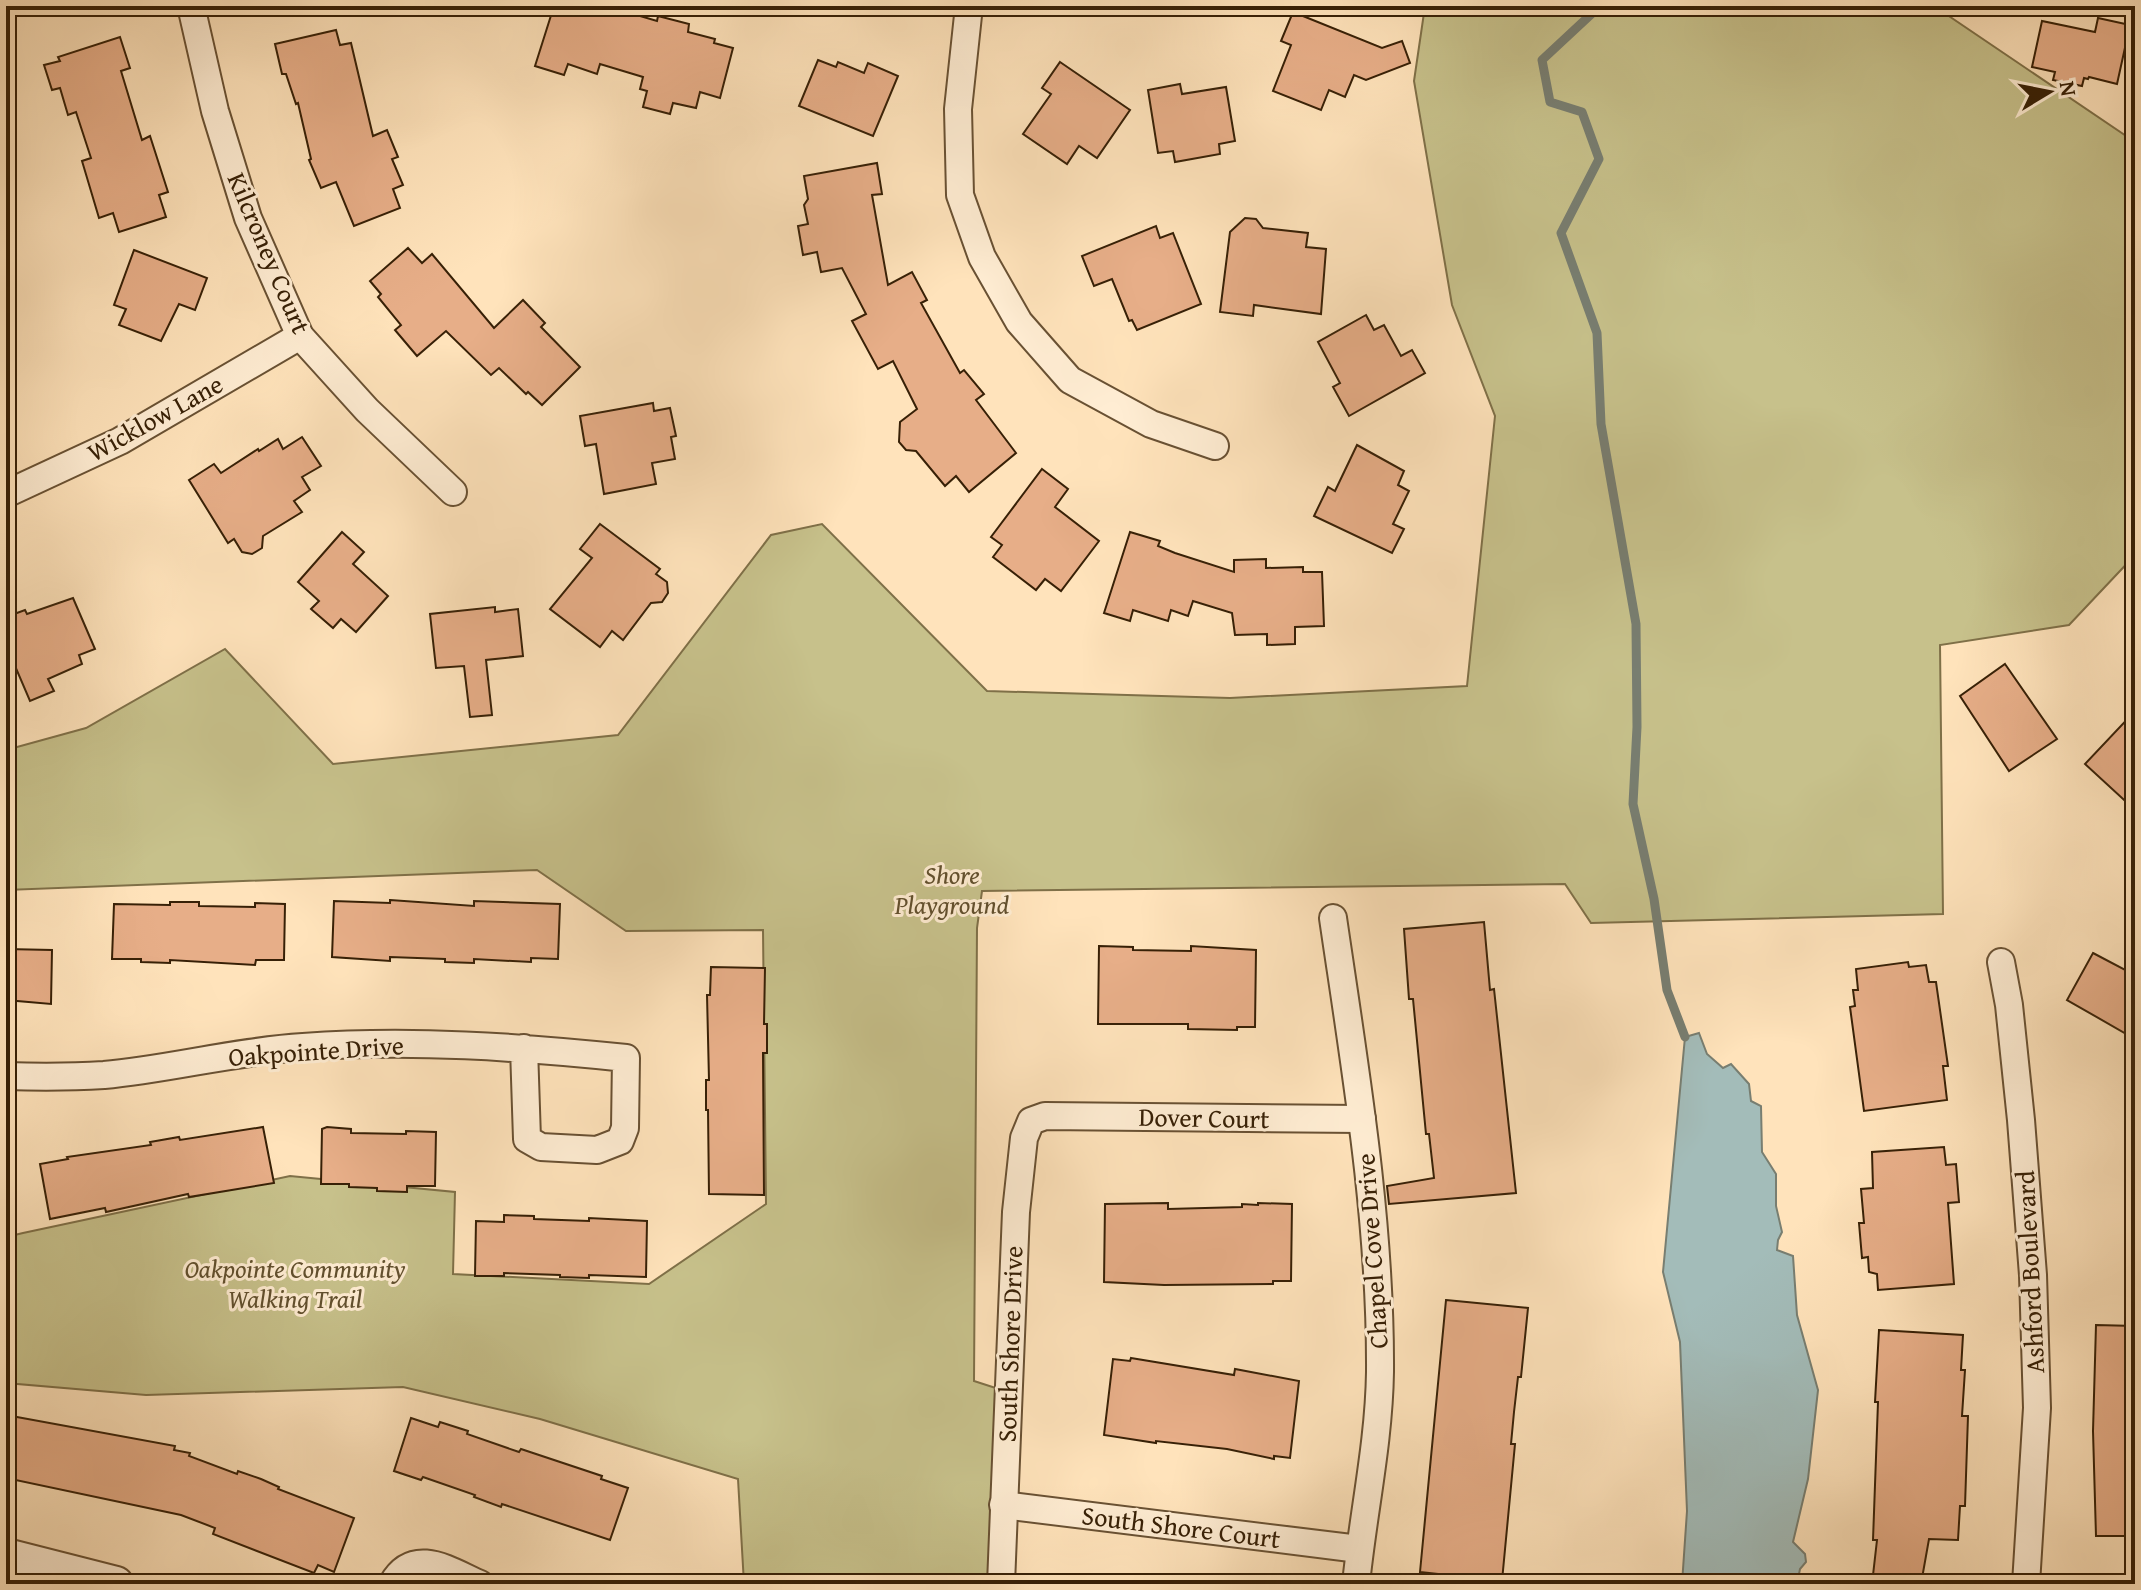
<svg xmlns="http://www.w3.org/2000/svg" width="2141" height="1590" viewBox="0 0 2141 1590" font-family="'Gentium Book Plus',serif">
<style>
.green{fill:#c7c18b;stroke:#7f7048;stroke-width:2}
.water{fill:#a3bcb9;stroke:#787e71;stroke-width:2}
.lines{fill:none;stroke-linecap:round;stroke-linejoin:round}
.stream{stroke:#787e71;stroke-width:9}
.building{fill:#e7ae88;stroke:#372006;stroke-width:2}
.minor-casing{stroke:#695133;stroke-width:30}
.tertiary-casing{stroke:#695133;stroke-width:38}
.minor{stroke:#ffedd3;stroke-width:26}
.tertiary{stroke:#ffedd3;stroke-width:34}
.labels{text-anchor:middle;stroke-width:6;stroke-linejoin:round;paint-order:stroke}
.street-label{font-size:26px;fill:#372006;stroke:#ffedd3}
.park-label{font-size:26px;font-style:italic;fill:#62502e;stroke:#ffedd3}
</style>
<rect width="100%" height="100%" fill="#ffe3bb"/>
<filter id="stains"><feTurbulence type="fractalNoise" baseFrequency=".0025" numOctaves="4"/><feColorMatrix values="0 0 0 0 .2 0 0 0 0 .09 0 0 0 0 .02 0 0 0 .5 -.17"/></filter>
<radialGradient id="worn" r=".72"><stop offset=".6" stop-color="#630" stop-opacity="0"/><stop offset="1" stop-color="#630" stop-opacity=".3"/></radialGradient>
<polygon class="green" points="1425,6 1934,6 2135,142 2135,555 2069,625 1940,645 1943,914 1591,923 1565,884 982,891 977,928 974,1381 1008,1392 1001,1584 744,1584 738,1479 540,1419 403,1387 146,1395 6,1383 6,1237 23,1233 290,1176 455,1192 453,1274 649,1284 766,1204 763,930 626,931 537,870 6,890 6,750 86,728 225,649 333,764 618,735 771,535 822,524 987,691 1230,698 1467,686 1495,416 1452,305 1414,81"/>
<polygon class="water" points="1699,1033 1707,1054 1723,1068 1731,1064 1749,1084 1751,1101 1761,1106 1762,1152 1776,1174 1776,1206 1782,1232 1778,1240 1777,1250 1793,1256 1797,1315 1818,1390 1808,1479 1793,1542 1805,1554 1806,1562 1800,1569 1797,1584 1682,1584 1687,1511 1680,1342 1663,1272 1685,1037"/>
<g class="lines">
<polyline class="stream" points="1600,6 1542,60 1550,102 1582,112 1599,159 1561,233 1597,333 1601,424 1636,624 1637,727 1633,804 1654,899 1667,990 1685,1037"/>
</g>
<g class="building">
<polygon points="554,6 606,6 657,21 658,16 689,24 688,32 715,39 714,43 733,48 720,98 700,92 696,108 673,103 670,114 643,107 647,91 640,89 643,77 600,64 597,74 568,64 564,75 535,66"/>
<polygon points="1293,12 1382,48 1402,41 1410,63 1366,80 1354,75 1345,97 1329,90 1321,110 1273,91 1291,45 1281,41"/>
<polygon points="2098,18 2130,25 2117,84 2089,77 2088,79 2084,78 2082,86 2053,80 2055,72 2032,67 2042,21 2095,32"/>
<polygon points="336,30 340,45 351,43 373,136 387,130 398,157 392,159 403,185 393,189 400,208 354,226 336,182 321,188 309,160 311,159 298,103 296,104 286,74 282,74 275,44"/>
<polygon points="120,37 130,68 121,71 142,140 150,136 168,192 159,195 166,217 119,232 113,213 99,218 82,161 91,158 76,112 68,115 60,88 52,90 44,65 60,61 58,57"/>
<polygon points="818,60 836,67 838,62 864,73 868,63 898,76 873,136 799,106"/>
<polygon points="1060,62 1130,110 1097,158 1079,146 1067,164 1023,134 1051,94 1042,88"/>
<polygon points="1180,84 1182,94 1226,87 1235,141 1219,144 1220,154 1175,162 1173,151 1158,153 1148,90"/>
<polygon points="877,163 882,194 872,195 888,285 912,272 927,300 921,303 960,373 964,370 984,394 976,400 1016,453 969,492 956,476 945,486 916,451 906,450 899,442 900,422 917,409 893,361 878,369 852,321 866,314 842,268 821,272 817,252 803,255 798,226 808,224 804,205 808,199 804,176"/>
<polygon points="1245,218 1256,219 1263,228 1308,233 1306,247 1326,249 1321,314 1254,305 1253,316 1220,312 1230,232"/>
<polygon points="1156,226 1160,238 1173,233 1201,304 1137,330 1132,320 1129,321 1112,279 1094,286 1082,256"/>
<polygon points="408,248 422,263 432,254 494,328 523,300 545,323 541,327 580,367 542,405 528,392 526,394 499,368 491,375 446,331 417,356 395,330 401,325 378,297 381,294 370,281"/>
<polygon points="134,250 207,278 195,310 179,304 161,341 119,325 126,309 114,305"/>
<polygon points="1366,315 1374,330 1384,325 1401,356 1412,350 1425,373 1349,416 1333,387 1340,383 1318,342"/>
<polygon points="653,403 654,411 670,408 676,436 671,437 675,459 652,463 656,484 604,494 596,444 585,446 580,416"/>
<polygon points="302,437 321,466 302,477 310,490 294,501 302,512 263,536 262,548 252,554 242,552 234,539 228,543 189,480 214,464 221,473 258,449 259,451 278,439 283,449"/>
<polygon points="1357,445 1404,471 1398,485 1409,491 1393,524 1404,529 1392,553 1314,516 1328,487 1335,491"/>
<polygon points="1042,469 1068,489 1055,507 1099,541 1061,591 1045,579 1036,590 993,557 1002,545 991,537"/>
<polygon points="600,524 660,569 656,574 667,582 668,593 662,602 651,603 623,640 612,631 600,647 550,609 592,558 580,549"/>
<polygon points="342,532 364,552 353,564 388,596 356,632 341,619 333,628 311,609 319,601 298,582"/>
<polygon points="1130,532 1160,541 1158,546 1175,553 1234,572 1234,560 1266,559 1266,568 1303,567 1303,572 1322,572 1324,626 1295,627 1295,644 1267,645 1267,634 1235,635 1232,613 1193,601 1188,616 1171,610 1168,621 1133,610 1130,621 1104,613"/>
<polygon points="73,598 95,649 79,655 82,664 48,679 54,691 30,701 6,645 6,617 25,610 27,614"/>
<polygon points="495,607 495,612 518,609 523,656 486,660 492,715 470,717 464,666 436,668 430,614"/>
<polygon points="2005,664 2057,739 2009,771 1960,696"/>
<polygon points="2135,711 2135,810 2085,764"/>
<polygon points="390,900 474,906 474,901 560,904 558,959 531,958 531,962 474,959 474,963 445,962 445,959 390,957 390,961 332,957 334,901 390,903"/>
<polygon points="170,902 199,902 199,906 255,907 255,903 285,904 284,960 256,960 255,965 170,960 170,963 141,962 141,959 112,959 114,904 170,905"/>
<polygon points="1484,922 1490,990 1494,989 1516,1193 1389,1204 1387,1186 1434,1178 1429,1134 1426,1134 1413,999 1409,999 1404,929"/>
<polygon points="1099,946 1133,947 1133,950 1191,951 1191,946 1256,950 1255,1027 1237,1027 1237,1030 1188,1029 1188,1024 1098,1024"/>
<polygon points="6,949 52,950 51,1004 6,1000"/>
<polygon points="2093,953 2135,975 2135,1039 2067,1000"/>
<polygon points="1908,962 1909,967 1926,965 1929,982 1936,982 1948,1066 1943,1066 1947,1100 1864,1111 1850,1007 1855,1006 1853,990 1858,990 1856,969"/>
<polygon points="711,967 765,968 764,1024 767,1024 767,1053 763,1053 764,1195 709,1194 708,1110 706,1110 706,1080 709,1080 707,995 710,995"/>
<polygon points="263,1127 274,1183 189,1197 188,1194 106,1212 105,1208 50,1219 40,1164 68,1159 67,1157 151,1145 150,1142 179,1137 180,1140"/>
<polygon points="327,1127 351,1129 351,1133 406,1134 406,1131 436,1132 435,1186 407,1186 407,1192 377,1191 377,1188 349,1187 349,1184 321,1184 322,1129"/>
<polygon points="1944,1147 1946,1165 1956,1164 1959,1202 1948,1203 1954,1284 1878,1290 1877,1274 1869,1272 1868,1257 1862,1258 1859,1223 1864,1223 1861,1189 1873,1188 1872,1152"/>
<polygon points="1168,1203 1168,1209 1242,1207 1242,1204 1258,1205 1258,1203 1292,1204 1291,1281 1273,1281 1273,1284 1164,1285 1104,1282 1105,1204"/>
<polygon points="504,1215 534,1216 534,1219 589,1221 589,1218 647,1221 646,1277 589,1275 589,1278 560,1277 560,1275 504,1273 504,1276 475,1276 476,1221 504,1222"/>
<polygon points="1446,1300 1528,1308 1521,1377 1518,1377 1514,1412 1511,1444 1515,1444 1502,1581 1420,1572"/>
<polygon points="2096,1325 2135,1326 2135,1536 2096,1536 2093,1431"/>
<polygon points="1879,1330 1963,1335 1961,1370 1965,1370 1962,1416 1968,1416 1965,1506 1960,1506 1958,1540 1929,1539 1921,1584 1872,1584 1877,1540 1873,1540 1878,1402 1875,1402"/>
<polygon points="1131,1358 1234,1375 1235,1369 1299,1381 1290,1458 1274,1456 1274,1459 1227,1449 1156,1441 1156,1443 1104,1435 1113,1359 1130,1361"/>
<polygon points="6,1415 175,1446 174,1450 190,1453 189,1456 237,1474 238,1471 261,1479 279,1487 278,1489 354,1518 334,1572 318,1565 314,1573 213,1534 215,1528 181,1515 6,1478"/>
<polygon points="411,1418 438,1427 440,1422 468,1431 467,1434 519,1452 521,1449 602,1476 601,1479 628,1488 610,1540 502,1504 501,1507 474,1497 475,1495 423,1477 421,1480 394,1471"/>
</g>
<g class="lines">
<g class="minor-casing">
<g id="minor">
<polyline points="191,6 215,111 248,218 300,336 367,410 453,492"/>
<polyline points="969,6 958,109 960,195 982,257 1019,322 1070,380 1151,424 1215,446"/>
<polyline points="6,494 120,441 300,336"/>
<path d="M 1333,918 C 1355,1068 1381,1220 1380,1372 C 1379,1443 1363,1514 1356,1584"/>
<polyline points="2001,962 2009,1005 2021,1120 2033,1275 2037,1408 2026,1584"/>
<path d="M 6,1076 C 39,1077 71,1077 104,1075 C 170,1069 236,1051 303,1047 C 412,1039 519,1047 626,1058 L 625,1128 L 620,1141 L 597,1150 L 541,1147 L 527,1139 L 524,1048"/>
<polyline points="1003,1505 1359,1549"/>
<path d="M 392,1584 C 414,1545 450,1571 480,1584"/>
<polyline points="1001,1584 1016,1212 1024,1138 1031,1121 1045,1116 1362,1119"/>
</g>
</g>
<g class="tertiary-casing">
<polyline id="tertiary" points="6,1556 116,1584"/>
</g>
<use href="#minor" class="minor"/>
<use href="#tertiary" class="tertiary"/>
</g>
<g class="labels">
<g class="street-label">
<text transform="translate(269 253) rotate(67)" y="9">Kilcroney Court</text>
<text transform="translate(155 418) rotate(-29)" y="9">Wicklow Lane</text>
<text transform="translate(316 1051) rotate(-4)" y="9">Oakpointe Drive</text>
<text transform="translate(1204 1118) rotate(1)" y="9">Dover Court</text>
<text transform="translate(1372 1251) rotate(-94)" y="9">Chapel Cove Drive</text>
<text transform="translate(2030 1272) rotate(-93)" y="9">Ashford Boulevard</text>
<text transform="translate(1010 1344) rotate(-88)" y="9">South Shore Drive</text>
<text transform="translate(1181 1527) rotate(7)" y="9">South Shore Court</text>
</g>
<g class="park-label">
<text x="952" y="884">Shore<tspan x="952" dy="30">Playground</tspan></text>
<text x="295" y="1278">Oakpointe Community<tspan x="295" dy="30">Walking Trail</tspan></text>
</g>
</g>
<rect width="2141" height="1590" fill="none" stroke="#ffe3bb" stroke-width="32"/>
<rect x="8" y="8" width="2125" height="1574" fill="none" stroke="#372006" stroke-width="4"/>
<rect x="16" y="16" width="2109" height="1558" fill="none" stroke="#372006" stroke-width="2"/>
<g transform="translate(2049 92) rotate(80)" stroke="#ffedd3" stroke-width="6" paint-order="stroke">
<path d="M0-6L14 30L0 20L-14 30Z" fill="#372006"/>
<text y="-12" font-size="22" font-weight="bold" text-anchor="middle" fill="#372006">N</text>
</g>
<rect width="100%" height="100%" filter="url(#stains)"/>
<rect width="100%" height="100%" fill="url(#worn)"/>
</svg>
